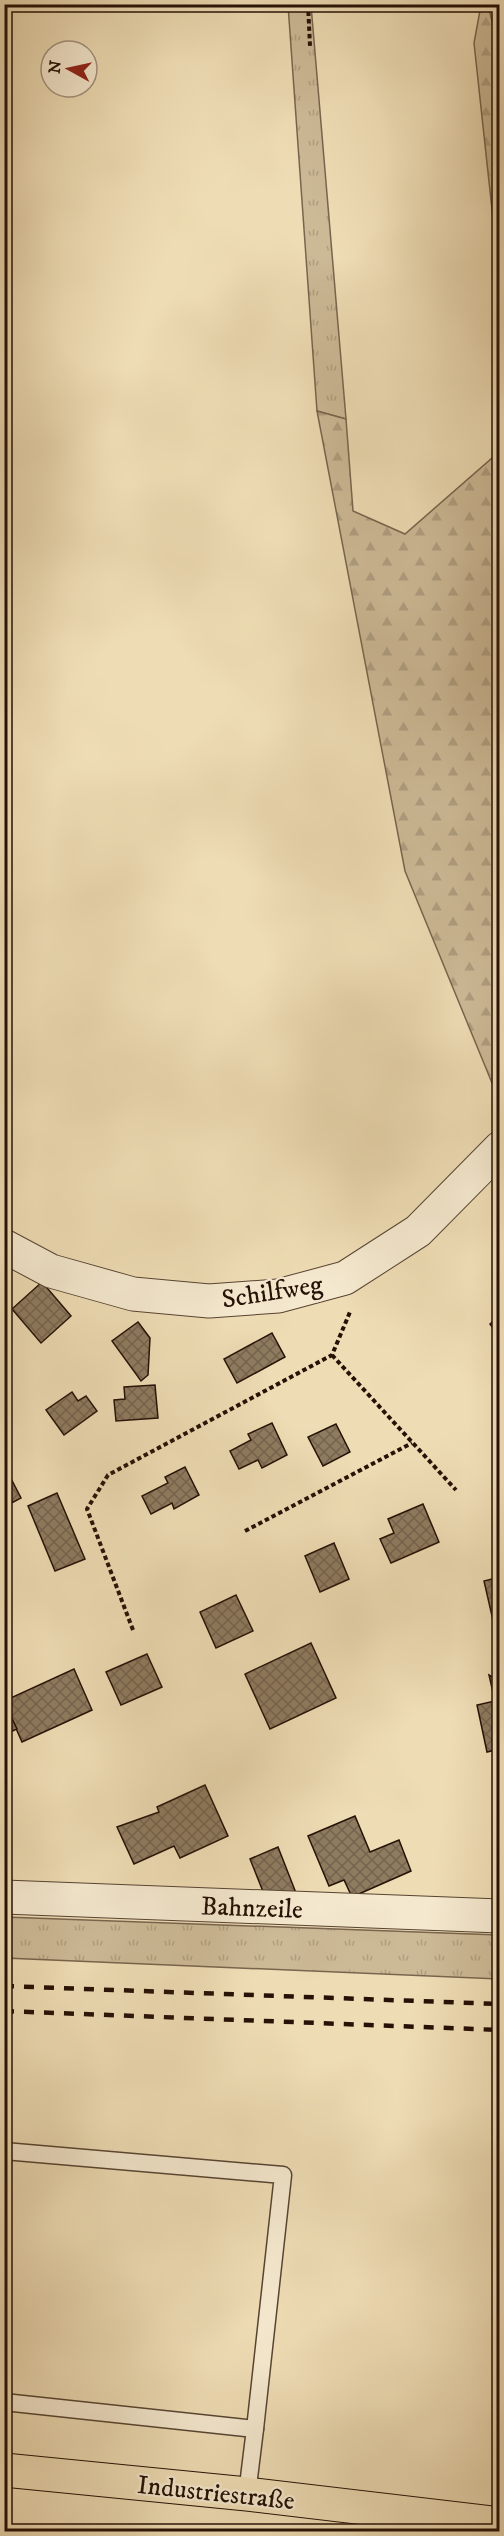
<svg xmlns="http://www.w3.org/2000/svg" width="504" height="2536" viewBox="0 0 504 2536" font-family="'IM FELL DW Pica',serif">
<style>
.grass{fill:url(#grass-tufts);stroke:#78654e;stroke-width:1.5}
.forest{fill:url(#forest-firs);stroke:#78654e;stroke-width:1.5}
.building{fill:url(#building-cross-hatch);stroke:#251106;stroke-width:1.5}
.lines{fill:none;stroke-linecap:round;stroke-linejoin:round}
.service-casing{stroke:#574432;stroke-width:19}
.minor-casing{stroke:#574432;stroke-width:35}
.primary-casing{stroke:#251106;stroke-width:35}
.path{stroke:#251106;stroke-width:4;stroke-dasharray:4.5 3;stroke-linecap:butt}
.service{stroke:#f4e8ce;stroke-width:16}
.minor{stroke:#f4e8ce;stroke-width:33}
.primary{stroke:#eedcb4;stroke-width:33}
.rail{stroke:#251106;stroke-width:4.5;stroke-dasharray:10 10;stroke-linecap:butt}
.labels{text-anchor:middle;stroke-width:4.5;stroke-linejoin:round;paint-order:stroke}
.street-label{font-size:26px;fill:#251106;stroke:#f4e8ce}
</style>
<defs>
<pattern id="grass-tufts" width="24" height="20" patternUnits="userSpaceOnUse" patternTransform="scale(1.5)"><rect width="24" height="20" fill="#ccb996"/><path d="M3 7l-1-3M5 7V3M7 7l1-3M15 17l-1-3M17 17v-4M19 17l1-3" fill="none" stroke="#af9e80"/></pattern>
<pattern id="forest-firs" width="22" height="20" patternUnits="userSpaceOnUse" patternTransform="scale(1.5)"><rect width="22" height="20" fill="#ccb996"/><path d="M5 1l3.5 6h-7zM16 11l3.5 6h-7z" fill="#af9e80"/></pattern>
<pattern id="building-cross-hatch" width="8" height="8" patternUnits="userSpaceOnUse" patternTransform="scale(1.5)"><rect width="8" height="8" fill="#8e7b60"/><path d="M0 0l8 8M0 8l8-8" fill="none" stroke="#74634d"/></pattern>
</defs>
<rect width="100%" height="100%" fill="#eedcb4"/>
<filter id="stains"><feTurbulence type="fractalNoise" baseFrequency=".00333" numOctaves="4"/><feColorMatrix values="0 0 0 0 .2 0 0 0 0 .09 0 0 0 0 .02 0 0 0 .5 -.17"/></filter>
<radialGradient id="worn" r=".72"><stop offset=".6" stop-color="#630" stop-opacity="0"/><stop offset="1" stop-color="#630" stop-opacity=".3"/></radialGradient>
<g class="grass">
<polygon points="288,5 311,5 346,419 317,411"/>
<polygon points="5,1917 499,1935 499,1979 5,1958"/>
</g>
<g class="forest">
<polygon points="481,5 488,5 499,50 499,274 474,43"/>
<polygon points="317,411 346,419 353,511 405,534 499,452 499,1100 405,871"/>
</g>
<g class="building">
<polygon points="42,1282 71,1316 41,1343 12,1309"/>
<polygon points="500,1315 500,1337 490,1324"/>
<polygon points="138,1322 150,1338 148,1375 141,1381 112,1341"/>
<polygon points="272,1333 285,1357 237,1383 224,1359"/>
<polygon points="155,1385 158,1418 116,1421 114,1400 125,1399 124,1387"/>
<polygon points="72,1392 78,1401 86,1396 97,1411 64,1435 46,1410"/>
<polygon points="272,1423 287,1455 262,1468 258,1460 239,1469 230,1451 251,1440 248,1434"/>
<polygon points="336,1424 350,1452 323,1466 308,1437"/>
<polygon points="4,1465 21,1498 4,1507"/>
<polygon points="185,1467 199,1495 174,1509 172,1503 151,1514 142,1496 168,1483 165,1477"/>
<polygon points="57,1493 85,1559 55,1571 28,1506"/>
<polygon points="423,1504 439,1542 391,1563 380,1539 394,1533 388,1519"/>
<polygon points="334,1543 349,1579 320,1592 305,1556"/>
<polygon points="500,1577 500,1651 484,1581"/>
<polygon points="236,1595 253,1631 216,1648 200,1612"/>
<polygon points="311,1643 336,1698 270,1729 245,1674"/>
<polygon points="147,1654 162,1687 121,1705 106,1672"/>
<polygon points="74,1669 92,1710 22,1742 4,1701"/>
<polygon points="489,1675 500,1682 500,1749 487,1752 477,1705 495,1701"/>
<polygon points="4,1702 17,1729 4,1735"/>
<polygon points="205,1785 228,1836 180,1858 174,1846 134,1864 117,1827 159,1812 157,1807"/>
<polygon points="355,1816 370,1852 399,1840 411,1871 352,1897 344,1880 329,1886 308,1836"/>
<polygon points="278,1847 296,1893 264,1894 250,1859"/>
</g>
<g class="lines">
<g class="service-casing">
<g id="service">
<polyline points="4,2151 283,2175 255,2429"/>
<polyline points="4,2402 255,2429 247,2494"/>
</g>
</g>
<g class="minor-casing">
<g id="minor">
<polyline points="4,1246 51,1271 133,1294 209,1301 278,1296 345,1278 418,1231 500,1148"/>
<polyline points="4,1897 500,1916"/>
</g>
</g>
<g class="primary-casing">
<polyline id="primary" points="4,2470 247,2494 500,2524"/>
</g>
<g class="path">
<polyline points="308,4 310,46"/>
<polyline points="332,1355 456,1490"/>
<polyline points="245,1531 412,1443"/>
<polyline points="133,1630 87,1509 108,1475 332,1355 350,1312"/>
</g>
<use href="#service" class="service"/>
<use href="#minor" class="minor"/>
<use href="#primary" class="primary"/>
<g class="rail">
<polyline points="4,1986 500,2004"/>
<polyline points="4,2011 500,2030"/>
</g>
</g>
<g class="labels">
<g class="street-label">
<text transform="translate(272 1291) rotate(-9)" y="9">Schilfweg</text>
<text transform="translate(252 1907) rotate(2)" y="9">Bahnzeile</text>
<text transform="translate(216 2492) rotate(6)" y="9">Industriestraße</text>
</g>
</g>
<rect width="504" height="2536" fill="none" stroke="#eedcb4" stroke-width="24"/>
<rect x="6" y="6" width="492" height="2524" fill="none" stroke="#251106" stroke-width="3"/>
<rect x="12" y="12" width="480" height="2512" fill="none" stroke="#251106" stroke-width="1.5"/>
<g transform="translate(69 69) rotate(278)"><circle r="28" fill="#f4e8ce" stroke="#a1927e" stroke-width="1.5"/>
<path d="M0-4.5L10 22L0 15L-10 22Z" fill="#8f2418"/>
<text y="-9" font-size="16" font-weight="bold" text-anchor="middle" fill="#251106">N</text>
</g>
<rect width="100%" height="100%" filter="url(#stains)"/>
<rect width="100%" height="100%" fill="url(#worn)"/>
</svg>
